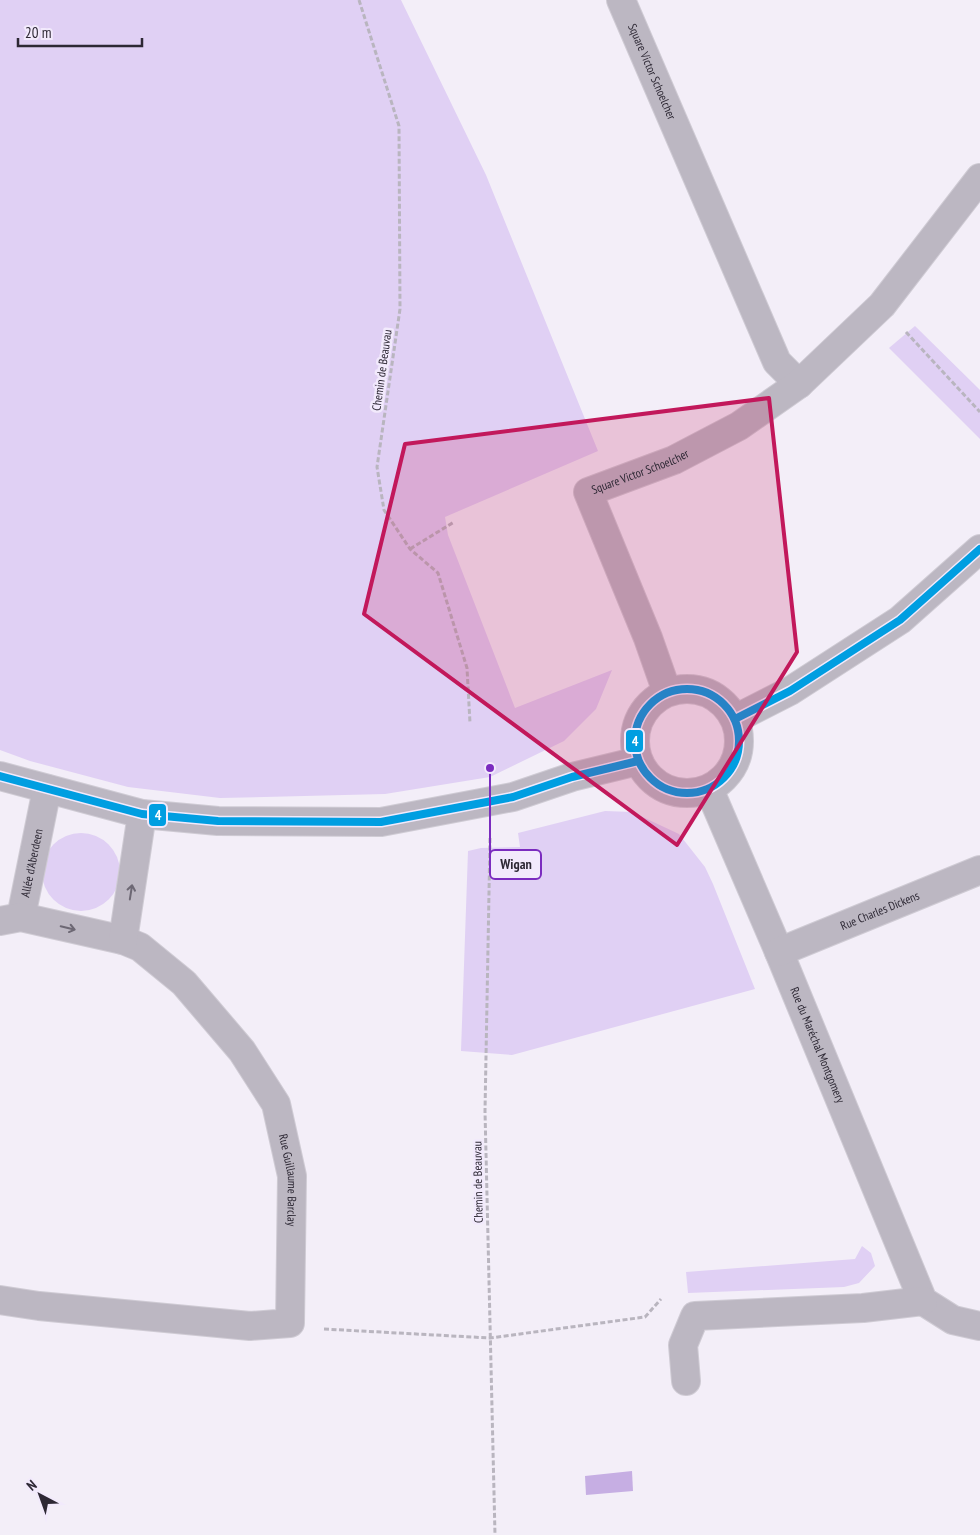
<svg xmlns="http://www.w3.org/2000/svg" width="980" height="1535" viewBox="0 0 980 1535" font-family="'PT Sans Narrow',sans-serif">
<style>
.green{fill:#e0d0f4}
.water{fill:#c6aee3}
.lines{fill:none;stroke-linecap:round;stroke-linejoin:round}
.street-casing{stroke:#cfcbd4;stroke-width:30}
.path{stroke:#b9b5bf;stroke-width:3;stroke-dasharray:5 2.5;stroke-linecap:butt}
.street{stroke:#bcb7c2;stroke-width:28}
.bus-1-casing{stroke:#f2eafc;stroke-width:11}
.bus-1{stroke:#009ee1;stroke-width:8}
.oneway{stroke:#6d6874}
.marked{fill:#c2185b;fill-opacity:0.2;stroke:#c2185b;stroke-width:4;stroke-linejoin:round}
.labels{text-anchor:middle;stroke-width:5;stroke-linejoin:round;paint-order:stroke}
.street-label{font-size:12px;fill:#2d2834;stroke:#f2eafc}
.leader{fill:none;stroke:#7b2cbf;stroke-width:2}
.callout-dot{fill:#7b2cbf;stroke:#f2eafc;stroke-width:2}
.callout{fill:#f2eafc;stroke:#7b2cbf;stroke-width:2}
.callout-label{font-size:14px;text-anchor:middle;font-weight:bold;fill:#2d2834}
.line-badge{stroke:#f2eafc;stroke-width:2}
.badge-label{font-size:14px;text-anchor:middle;font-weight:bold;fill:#fff}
</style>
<rect width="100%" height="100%" fill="#f3eef8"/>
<g class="green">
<polygon points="0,0 401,0 486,175 598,451 445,517 448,535 515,708 612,670 596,709 564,741 490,777 385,794 220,798 128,787 30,761 0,750"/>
<polygon points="915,326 980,390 980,439 889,348"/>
<polygon points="605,811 632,812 679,834 705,867 713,884 755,989 512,1055 461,1051 468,851 481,848 520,847 518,833"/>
<circle cx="81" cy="872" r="39"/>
<polygon points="862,1246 871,1253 875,1266 859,1283 844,1287 688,1293 686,1272 855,1259"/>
</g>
<polygon class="water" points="632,1471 633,1491 586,1495 585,1476"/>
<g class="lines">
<g class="street-casing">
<g id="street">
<path id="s1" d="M 621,0 L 777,362 L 799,384"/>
<circle cx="687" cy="741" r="52"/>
<path id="s2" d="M 667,692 L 648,638 L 588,492 L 674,460 L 739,426 L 799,384 L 882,305 L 980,178"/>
<polyline points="735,719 790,691 900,620 980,549"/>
<polyline points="0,776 142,814 218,821 381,822 513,797 572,777 638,761"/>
<path id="s3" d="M 709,789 L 779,952 L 923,1301 L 953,1320 L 980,1326"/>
<path id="s4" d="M 21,917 L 47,789"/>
<path id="s5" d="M 0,921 L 21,917 L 123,940 L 140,947 L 184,983 L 242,1051 L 276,1104 L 292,1176 L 290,1323 L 250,1326 L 39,1306 L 0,1300"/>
<polyline points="123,940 142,814"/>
<path id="s6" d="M 779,952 L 980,870"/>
<polyline points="686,1381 683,1345 695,1316 863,1308 923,1301"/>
</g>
</g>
<g class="path">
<polyline points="359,0 399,126 400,309 377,467 384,510 410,549 438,573 467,668 470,723"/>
<polyline points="906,332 980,412"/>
<polyline points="410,549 454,522"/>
<polyline points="490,838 485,1111 495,1535"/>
<polyline points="324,1329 490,1338 645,1317 661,1299"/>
</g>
<use href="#street" class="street"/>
<g class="bus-1-casing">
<g id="bus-1">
<circle cx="687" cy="741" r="52"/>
<polyline points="735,719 790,691 900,620 980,549"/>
<polyline points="0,776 142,814 218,821 381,822 513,797 572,777 638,761"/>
</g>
</g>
<use href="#bus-1" class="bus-1"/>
</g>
<defs><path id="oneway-shaft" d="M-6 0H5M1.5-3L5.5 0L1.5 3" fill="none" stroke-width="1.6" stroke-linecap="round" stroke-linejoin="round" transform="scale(1.25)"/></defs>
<g class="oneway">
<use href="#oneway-shaft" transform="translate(131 892) rotate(-81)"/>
<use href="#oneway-shaft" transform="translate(68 928) rotate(13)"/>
</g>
<path class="marked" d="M 769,398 L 797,652 L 677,845 L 364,614 L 405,444 Z"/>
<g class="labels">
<g class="street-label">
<text dy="4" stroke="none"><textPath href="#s1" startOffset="78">Square Victor Schoelcher</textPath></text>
<text transform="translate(382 370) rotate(-82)" y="4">Chemin de Beauvau</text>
<text dy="4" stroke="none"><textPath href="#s2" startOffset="271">Square Victor Schoelcher</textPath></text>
<text dy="4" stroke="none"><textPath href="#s4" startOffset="55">Allée d'Aberdeen</textPath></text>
<text dy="4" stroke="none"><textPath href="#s6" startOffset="109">Rue Charles Dickens</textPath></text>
<text dy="4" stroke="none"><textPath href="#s3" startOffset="278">Rue du Maréchal Montgomery</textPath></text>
<text dy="4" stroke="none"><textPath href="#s5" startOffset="431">Rue Guillaume Barclay</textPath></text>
<text transform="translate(478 1182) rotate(-91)" y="4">Chemin de Beauvau</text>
</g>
</g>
<path class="leader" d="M490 768L490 864"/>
<circle class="callout-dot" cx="490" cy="768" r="5"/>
<rect class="callout" x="490" y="850" width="51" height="29" rx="5"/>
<g class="callout-label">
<text x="516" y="869">Wigan</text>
</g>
<g class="line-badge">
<rect x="625" y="729" width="19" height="24" rx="5" fill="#009ee1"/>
<rect x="148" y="803" width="19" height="24" rx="5" fill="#009ee1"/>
</g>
<g class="badge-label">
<text x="635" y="746">4</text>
<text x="158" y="820">4</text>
</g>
<g transform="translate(40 1495) rotate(319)" stroke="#f2eafc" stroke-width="4" paint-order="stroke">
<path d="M0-4L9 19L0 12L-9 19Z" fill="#2d2834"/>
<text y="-8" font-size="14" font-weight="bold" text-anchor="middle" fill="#2d2834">N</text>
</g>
<path d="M18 38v8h124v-8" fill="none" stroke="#2d2834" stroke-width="2.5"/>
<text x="25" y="38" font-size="15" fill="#2d2834" stroke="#f2eafc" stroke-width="4" paint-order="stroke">20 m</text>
</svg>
